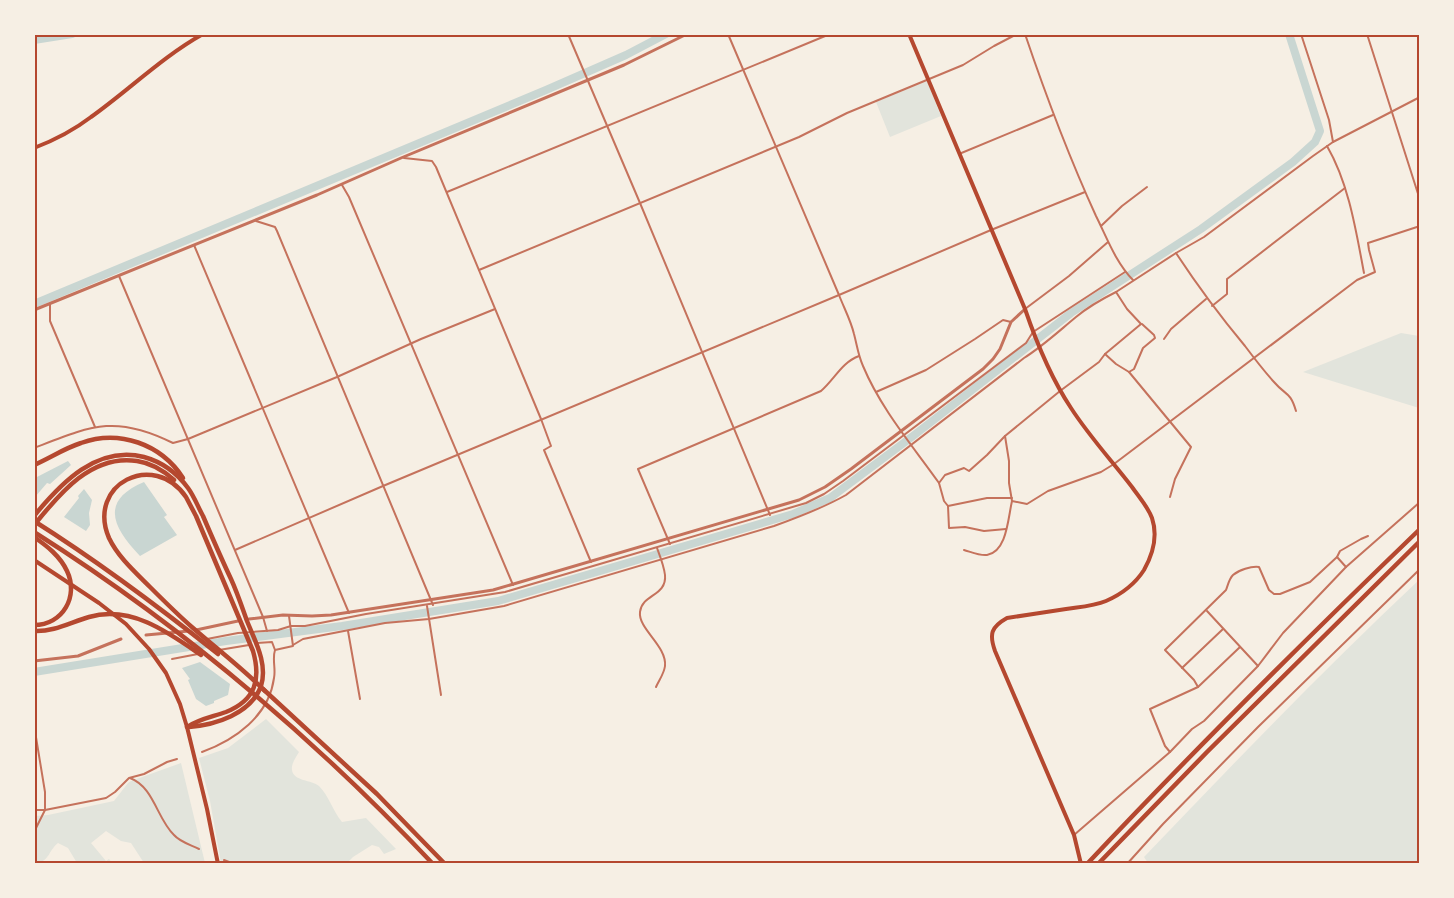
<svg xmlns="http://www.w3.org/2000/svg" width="1454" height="898" viewBox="0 0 1454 898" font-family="Mulish,sans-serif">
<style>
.green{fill:#e2e4dc}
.water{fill:#c9d6d2}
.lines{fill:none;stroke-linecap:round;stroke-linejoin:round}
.river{stroke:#c9d6d2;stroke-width:8}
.minor{stroke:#c5725c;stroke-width:2}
.tertiary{stroke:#c5725c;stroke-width:3}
.secondary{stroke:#b5482f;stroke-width:4}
.primary{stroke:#b5482f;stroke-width:4}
.trunk{stroke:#b5482f;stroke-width:4}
.motorway{stroke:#b5482f;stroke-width:4.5}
.neatline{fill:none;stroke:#b5482f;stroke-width:2}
</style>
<rect width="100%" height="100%" fill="#f6efe4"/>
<g class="green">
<polygon points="927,81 941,116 890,137 876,102"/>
<polygon points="1401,333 1419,336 1419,408 1303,372"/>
<path d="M 1419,580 L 1419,863 L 1148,863 L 1144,857 C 1234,763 1324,669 1419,580 Z"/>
<path d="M 266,719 L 299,752 C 296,757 291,764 292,770 C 293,781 312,780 319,786 C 329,796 333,811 342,822 L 366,818 L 396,849 L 384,854 L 379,847 L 372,845 L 353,857 L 347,863 L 221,863 L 210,801 L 199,758 L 228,748 Z"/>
<path d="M 181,763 L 205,863 L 144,863 L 131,843 L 121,841 L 106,831 L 91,843 L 106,861 L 109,859 L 112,863 L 77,863 L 68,848 L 58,843 C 48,851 50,861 35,864 L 35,816 L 48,815 L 114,801 L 128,783 L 131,781 Z"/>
</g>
<g class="water">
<polygon points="68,461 71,465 50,484 47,483 35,497 35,478"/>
<path d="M 144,482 L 167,515 L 164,517 L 177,535 L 140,556 C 113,528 99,501 144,482 Z"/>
<polygon points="84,489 92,500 89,513 90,525 86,531 64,517 79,498 78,496"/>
<polygon points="200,662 230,684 228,695 214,701 214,703 206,706 196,699 188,680 190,679 182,668"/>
</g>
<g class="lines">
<g class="river">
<polyline points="34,40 72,34"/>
<polyline points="34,304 546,90 626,55 666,34"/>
<polyline points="34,672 226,641 342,626 498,601 793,514 830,498 913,436 1071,313 1201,229 1293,162 1315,142 1320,131 1289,34"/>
</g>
<g class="minor">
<polyline points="568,34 640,203 770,515"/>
<path d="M 728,34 L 839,295 C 844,308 851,321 854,334 C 857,345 858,355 863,366 C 881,409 912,445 939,483 L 945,475 L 964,468 L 969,471 L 987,455 L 1005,436 L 1060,391 L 1099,362 L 1105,354 L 1141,324 L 1127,309 L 1116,292 L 1176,253 L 1204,237 L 1313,156 L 1333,142 L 1420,97"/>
<path d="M 1025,34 C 1046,96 1069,157 1096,216 C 1107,238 1116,263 1133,280"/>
<polyline points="1301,34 1329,120 1333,142"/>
<polyline points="1367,34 1420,200"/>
<path d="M 1327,146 C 1349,184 1356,231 1364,273"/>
<polyline points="959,154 1053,115"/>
<polyline points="404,158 432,161 436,167 541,419 551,446 544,450 591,562"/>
<polyline points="342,185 349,197 513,585"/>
<polyline points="447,192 830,34"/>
<polyline points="256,221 275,227 277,231 433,605"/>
<polyline points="1101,226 1122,206 1147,187"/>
<polyline points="194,245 349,613"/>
<path d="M 1176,253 C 1197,285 1220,316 1245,346 C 1254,358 1264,371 1274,382 C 1286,396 1290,391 1296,411"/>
<polyline points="479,270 799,137 847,113 963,65 994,46 1017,34"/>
<polyline points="119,276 263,617 267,631"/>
<polyline points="50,304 50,321 95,427"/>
<polyline points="1212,306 1227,294 1227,279 1345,188"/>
<polyline points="1025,309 1069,276 1108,242"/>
<polyline points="1164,339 1171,329 1206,299"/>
<polyline points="1105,354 1116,364 1129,372 1191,447 1175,479 1170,497"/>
<polyline points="1129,372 1134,369 1143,348 1155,338 1154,335 1142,324"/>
<polyline points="876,392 926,370 975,339 1003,320 1011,322"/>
<polyline points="1005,436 1009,461 1009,483 1012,501 1027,504 1048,491 1101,472 1114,464 1357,280 1375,272 1369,250 1368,243 1420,226"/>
<path d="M 34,448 C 91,426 115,414 173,443 L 188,439 L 337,377 L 421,339 L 495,309"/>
<polyline points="939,483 944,501 948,506 949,528 965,527 984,531 1006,529"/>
<polyline points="948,506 987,498 1012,498"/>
<path d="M 670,544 L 638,469 L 821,391 C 834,380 842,362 859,356"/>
<polyline points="235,550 383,486 839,295 991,230 1085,192"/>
<path d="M 964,550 C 971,552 980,556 987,555 C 1007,552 1008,518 1012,501"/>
<polyline points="1346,567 1420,502"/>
<polyline points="427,606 441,695"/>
<polyline points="1207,611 1258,666"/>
<polyline points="348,631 360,699"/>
<polyline points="207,639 238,633 278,630 291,626 305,626 366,614 505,592 806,503 824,494 843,481 1026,343 1033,332 1125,272"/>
<polyline points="257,643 272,642 275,650"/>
<path d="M 293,645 L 303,639 L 385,623 L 429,619 L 504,606 L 774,526 C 799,517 823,508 846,495 L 1024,358 C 1043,346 1059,331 1076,317 C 1088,307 1102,299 1116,292"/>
<polyline points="219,650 249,645"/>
<polyline points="172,659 198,654"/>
<polyline points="1182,668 1223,629"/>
<path d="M 656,687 C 659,680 664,674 665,666 C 667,646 638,629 640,612 C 642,594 667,596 665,575 C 664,566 660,556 657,548"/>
<path d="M 1198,687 L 1194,680 L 1165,650 L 1226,590 C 1228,585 1229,579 1233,575 C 1239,570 1251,566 1259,567 L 1269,590 L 1274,594 L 1280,594 L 1310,582 L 1337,557 L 1340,551 L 1361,539 L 1368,536"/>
<polyline points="34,725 45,792 45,810 106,798 115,792 129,778 144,774 167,762 177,759"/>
<path d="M 202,752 C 235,740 269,716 274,678 C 276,669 272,659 275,650 L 293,646 L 289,616"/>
<polyline points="1170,752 1165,746 1150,709 1198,687 1240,647"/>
<path d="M 130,778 C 154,787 157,819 174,835 C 180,842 191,845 199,849"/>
<polyline points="34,810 45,810 36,828 34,846"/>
<polyline points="1074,835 1170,752 1192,729 1204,721 1258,666 1283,633 1346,567 1337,557"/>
<polyline points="224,860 234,864"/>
<polyline points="1127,864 1163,824 1258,727 1420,569"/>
</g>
<g class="tertiary">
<polyline points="34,310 317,195 401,158 624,65 687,34"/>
<polyline points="249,619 283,615 312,616 331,615 493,590 799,500 825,487 851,469 983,369 993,359 1000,349 1011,322 1025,309"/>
<polyline points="196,630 238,621"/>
<polyline points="146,635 189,631"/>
<polyline points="34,661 78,656 121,639"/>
</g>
<path class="secondary" d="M 909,34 L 1025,309 C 1037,344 1051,378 1071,408 C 1089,436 1112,461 1132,487 C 1139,497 1148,507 1152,518 C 1158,536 1153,554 1144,570 C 1135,584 1122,594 1106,601 C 1094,606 1079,607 1066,609 C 1046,612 1027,615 1007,618 C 991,627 989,634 995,651 L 1074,835 L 1081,864"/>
<path class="primary" d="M 34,148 C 55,140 74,130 91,117 C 129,90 162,57 203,34"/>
<polyline class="trunk" points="34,560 99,603 126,624 149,649 166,673 180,704 187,727 207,809 218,864"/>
<g class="motorway">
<path d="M 34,465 C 50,458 65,448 81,443 C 119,429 161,444 183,478"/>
<path d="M 34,516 C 61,483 97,445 144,457 C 162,462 177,473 188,488 C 194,496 198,507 203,516 C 212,537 221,558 231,579 C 237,592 242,607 247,621 C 255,641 268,664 261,686 C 251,714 215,725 189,727"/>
<path d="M 34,521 C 99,562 159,607 218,654"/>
<path d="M 35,524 C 60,493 92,454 137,461 C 151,463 163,470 174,480"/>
<path d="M 34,532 C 181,625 314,738 433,864"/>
<path d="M 34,537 C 47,546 60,556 67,571 C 79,596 63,625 34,625"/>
<path d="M 34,631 C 54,632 71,622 89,617 C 131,605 168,632 201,655"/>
<polyline points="263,689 377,794 445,864"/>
<path d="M 187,727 C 199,719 212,717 226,712 C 256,700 261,679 253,651 L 196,516 L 186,497 C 154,450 86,484 109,538 C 118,557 135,572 150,587 C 164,601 178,615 193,628 C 217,649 242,668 265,691"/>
<path d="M 1087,864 C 1195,749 1307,638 1420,529"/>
<polyline points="1098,864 1207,752 1420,541"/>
</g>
</g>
<rect width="1454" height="898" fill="none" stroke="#f6efe4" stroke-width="72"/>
<rect x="36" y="36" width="1382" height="826" class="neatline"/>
</svg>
